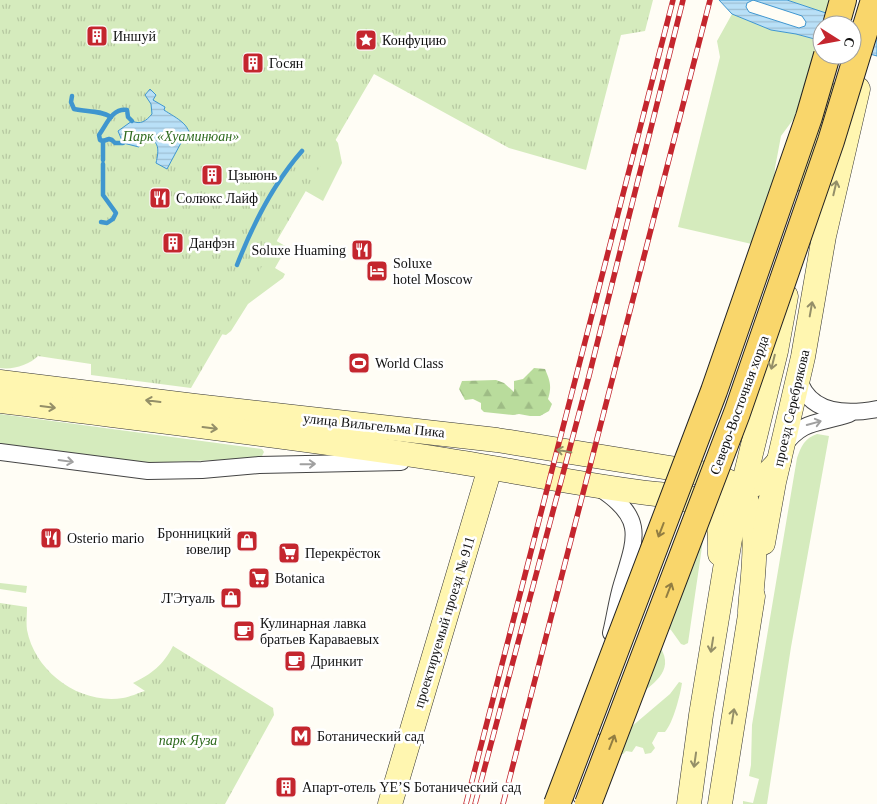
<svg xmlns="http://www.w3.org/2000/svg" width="877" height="804" viewBox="0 0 877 804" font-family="Georgia,serif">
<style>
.grass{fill:#d5ebbd}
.forest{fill:url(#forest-firs)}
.park{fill:url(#park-tufts)}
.water{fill:url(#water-rules);stroke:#3f96cf;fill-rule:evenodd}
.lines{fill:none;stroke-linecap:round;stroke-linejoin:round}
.stream{stroke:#3f96cf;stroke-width:4.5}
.street-casing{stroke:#444;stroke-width:18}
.secondary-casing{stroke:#333;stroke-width:25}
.primary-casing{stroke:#222;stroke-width:28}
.street{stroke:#fff;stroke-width:16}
.secondary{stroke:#fff6b0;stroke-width:24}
.primary{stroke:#f9d66b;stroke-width:26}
.rail-casing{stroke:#c4262e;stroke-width:5.5}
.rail{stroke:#fff;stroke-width:4;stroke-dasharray:11;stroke-linecap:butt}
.primary-bridge-casing{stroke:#222;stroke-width:28;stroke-linecap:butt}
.primary-bridge{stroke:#f9d66b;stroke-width:26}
.oneway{stroke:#948f68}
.oneway2{stroke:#a0a0a0}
.oneway3{stroke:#917d42}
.labels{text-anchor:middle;stroke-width:5;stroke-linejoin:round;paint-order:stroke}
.poi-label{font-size:14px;fill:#111;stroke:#fff;text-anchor:start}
.park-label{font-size:14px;font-style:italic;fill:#2f6b1f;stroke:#fff}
.street-label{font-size:14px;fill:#111;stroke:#fff}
</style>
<defs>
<pattern id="forest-firs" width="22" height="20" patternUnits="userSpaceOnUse" patternTransform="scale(1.25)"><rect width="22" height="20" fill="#b9dc9c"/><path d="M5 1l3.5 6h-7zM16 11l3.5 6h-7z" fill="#9ebc85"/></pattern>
<pattern id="park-tufts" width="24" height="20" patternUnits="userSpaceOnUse" patternTransform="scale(1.25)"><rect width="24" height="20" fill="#d5ebbd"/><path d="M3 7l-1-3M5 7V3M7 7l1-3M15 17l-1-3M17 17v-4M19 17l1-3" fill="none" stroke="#b6c8a1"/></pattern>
<pattern id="water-rules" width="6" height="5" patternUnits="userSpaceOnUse" patternTransform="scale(1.25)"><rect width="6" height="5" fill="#b9e0f7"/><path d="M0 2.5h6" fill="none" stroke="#9ebfd3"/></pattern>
</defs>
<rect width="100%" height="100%" fill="#fffdf5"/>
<g class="grass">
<polygon points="787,0 831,0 827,14"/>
<polygon points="732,14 771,30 796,34 822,41 798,113 781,136 775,168 774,190 756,245 678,227 720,57 717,41"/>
<polygon points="318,117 338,143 342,163 323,201 302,189 273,239 287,247 275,268 285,274 283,278 248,304 231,331 226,335 221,334"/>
<polygon points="0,414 262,449 264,452 261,458 148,463 46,452 0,444"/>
<path d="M 817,434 L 829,436 L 791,647 L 767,804 L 743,804 L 743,801 L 753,803 L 759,779 L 749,776 L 751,765 L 752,725 L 797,458 C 801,446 805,438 817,434 Z"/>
<polygon points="704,533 688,643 684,645 681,644 671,630 659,622"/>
<polygon points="0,583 27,586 26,593 0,589"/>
<path d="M 660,647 C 676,672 651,685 634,699 Z"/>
<path d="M 679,682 L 682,683 C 680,696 673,723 665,732 L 658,732 L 652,743 L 655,748 L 651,753 L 645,754 L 643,748 L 636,746 L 632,752 L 626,751 L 623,754 L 619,754 L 624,733 L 670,694 Z"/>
</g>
<path class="forest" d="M 534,368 L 545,369 C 550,381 552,386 548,399 L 552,404 L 549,411 L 540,416 L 530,416 L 519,414 L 513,415 L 484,412 L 481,409 L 481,403 L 473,399 L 465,400 L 459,389 L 462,381 L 496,380 L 504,383 L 514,392 L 514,381 L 523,379 Z"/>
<g class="park">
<path d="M 0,0 L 653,0 L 645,31 L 621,35 L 586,170 L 509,148 L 374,74 L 191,388 L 91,375 L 91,364 L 38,356 C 29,365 13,370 0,368 Z"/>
<path d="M 0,603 L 27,607 C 27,614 26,623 27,630 C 35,672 80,705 123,698 C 130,697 138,693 145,691 L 133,683 C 152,674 163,665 173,646 L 273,708 L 274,715 L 225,804 L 0,804 Z"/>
</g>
<g class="water">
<path d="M 719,0 L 787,0 L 877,30 L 877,56 L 852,49 L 852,25 L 822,25 L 822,41 L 796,34 L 771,30 L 732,14 ZM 753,0 L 802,16 L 806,22 L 805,26 L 799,28 L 749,12 L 746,7 L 747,3 Z"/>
<path d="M 150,89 L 156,95 L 153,100 L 165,107 L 164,110 C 176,118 195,126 188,143 L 182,141 L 167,169 L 156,163 C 159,150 160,140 145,138 L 141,141 L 139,147 L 123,143 L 118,131 L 132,121 C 141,125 146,121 152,114 L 151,104 L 145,95 Z"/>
</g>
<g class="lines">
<g class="stream">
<path d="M 72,96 L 71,102 L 74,109 C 87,112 100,110 111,117"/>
<path d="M 123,143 L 115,143 L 112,140 L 109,139 L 103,141 L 100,140 L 99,135 C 107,124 112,108 127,110 L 128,117 L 132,121"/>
<polyline points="103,160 103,141"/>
<polyline points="101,222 107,223 113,219 116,213 103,195 103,164"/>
<path d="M 237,265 C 253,224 273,184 302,151"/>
</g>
<g class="street-casing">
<g id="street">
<path d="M 798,376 C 807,414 845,415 877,409"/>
<path d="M 783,447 C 802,419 820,424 849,414"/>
<polyline points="0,452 148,471 202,470 259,465 401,462"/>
<path d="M 599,488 C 646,518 636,538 622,584 C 617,600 615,617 611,633"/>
<polyline points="581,796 592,739"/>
</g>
</g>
<g class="secondary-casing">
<g id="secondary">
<polyline points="807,182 828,95"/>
<path d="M 0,382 L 195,406 L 497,440 L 707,474 C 719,478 733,481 741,492 C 763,520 752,577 750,611"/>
<path d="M 0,401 C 149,420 298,437 446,460 C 516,471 585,486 656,494 C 678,496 702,502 724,498 C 745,495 766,477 779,461"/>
<path d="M 688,500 C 722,511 720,521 720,554"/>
<polyline points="763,543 774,482 803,357 824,236 858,89"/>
<polyline points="390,804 490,468"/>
<polyline points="689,804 701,715 730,539 776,351 786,296"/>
<polyline points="720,804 753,596"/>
</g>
</g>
<g class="primary-casing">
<polyline id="primary" points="836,25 843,0"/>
</g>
<use href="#street" class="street"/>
<use href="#secondary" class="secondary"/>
<use href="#primary" class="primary"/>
<g class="rail-casing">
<g id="rail">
<polyline points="466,804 673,0"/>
<polyline points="475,804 589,376 683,0"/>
<polyline points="503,804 710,0"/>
</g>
</g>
<use href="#rail" class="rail"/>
<g class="primary-bridge-casing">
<g id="primary-bridge">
<polyline points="557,804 714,391 809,117 827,55"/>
<polyline points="588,804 737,413 831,141 874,0"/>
</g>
</g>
<use href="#primary-bridge" class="primary-bridge"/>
</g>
<defs><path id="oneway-shaft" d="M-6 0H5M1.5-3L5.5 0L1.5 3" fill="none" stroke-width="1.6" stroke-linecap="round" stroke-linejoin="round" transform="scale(1.25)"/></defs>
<g class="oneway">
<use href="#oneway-shaft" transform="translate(835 188) rotate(-77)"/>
<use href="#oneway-shaft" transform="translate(811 309) rotate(-80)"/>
<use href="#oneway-shaft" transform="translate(773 362) rotate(104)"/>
<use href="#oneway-shaft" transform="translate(153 401) rotate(-173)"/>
<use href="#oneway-shaft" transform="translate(48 407) rotate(7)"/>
<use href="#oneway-shaft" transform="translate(210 428) rotate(7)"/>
<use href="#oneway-shaft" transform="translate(564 451) rotate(-170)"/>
<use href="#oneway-shaft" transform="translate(712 645) rotate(99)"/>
<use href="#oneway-shaft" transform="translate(733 716) rotate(-81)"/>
<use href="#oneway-shaft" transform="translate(695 760) rotate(98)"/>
</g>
<g class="oneway2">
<use href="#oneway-shaft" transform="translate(814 423) rotate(-15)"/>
<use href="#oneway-shaft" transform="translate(66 461) rotate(8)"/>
<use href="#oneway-shaft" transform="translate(308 464) rotate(-1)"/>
</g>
<g class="oneway3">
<use href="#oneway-shaft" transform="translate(661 530) rotate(111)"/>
<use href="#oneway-shaft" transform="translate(669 590) rotate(-69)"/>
<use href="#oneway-shaft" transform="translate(612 742) rotate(-69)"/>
</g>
<defs>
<g id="building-square" transform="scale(1.125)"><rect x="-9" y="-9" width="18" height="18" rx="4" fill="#c4262e" stroke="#fff"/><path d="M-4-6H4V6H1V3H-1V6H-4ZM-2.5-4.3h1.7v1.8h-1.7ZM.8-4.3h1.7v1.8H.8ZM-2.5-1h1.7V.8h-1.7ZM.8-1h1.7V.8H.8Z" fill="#fff"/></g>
<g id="sight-square" transform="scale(1.125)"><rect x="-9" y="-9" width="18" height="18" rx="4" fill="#c4262e" stroke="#fff"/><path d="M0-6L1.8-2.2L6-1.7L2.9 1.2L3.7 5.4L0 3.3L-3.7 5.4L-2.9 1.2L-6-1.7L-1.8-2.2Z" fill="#fff"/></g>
<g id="restaurant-square" transform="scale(1.125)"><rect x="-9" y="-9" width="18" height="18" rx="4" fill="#c4262e" stroke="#fff"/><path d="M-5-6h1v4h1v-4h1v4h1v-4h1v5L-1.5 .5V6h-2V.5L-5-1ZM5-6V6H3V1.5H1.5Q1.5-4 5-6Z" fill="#fff"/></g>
<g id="hotel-square" transform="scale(1.125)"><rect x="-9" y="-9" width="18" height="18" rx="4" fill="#c4262e" stroke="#fff"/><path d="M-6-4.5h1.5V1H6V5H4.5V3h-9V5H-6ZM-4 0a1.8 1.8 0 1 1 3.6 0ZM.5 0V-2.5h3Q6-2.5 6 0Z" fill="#fff"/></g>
<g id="stadium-square" transform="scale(1.125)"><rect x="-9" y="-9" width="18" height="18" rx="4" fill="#c4262e" stroke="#fff"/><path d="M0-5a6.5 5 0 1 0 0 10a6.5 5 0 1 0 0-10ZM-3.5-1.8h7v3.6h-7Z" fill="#fff"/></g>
<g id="shop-square" transform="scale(1.125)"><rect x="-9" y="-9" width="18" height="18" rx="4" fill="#c4262e" stroke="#fff"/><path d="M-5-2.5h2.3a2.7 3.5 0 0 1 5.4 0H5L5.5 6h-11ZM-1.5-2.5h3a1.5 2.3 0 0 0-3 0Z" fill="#fff"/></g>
<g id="supermarket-square" transform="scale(1.125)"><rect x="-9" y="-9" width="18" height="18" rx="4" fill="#c4262e" stroke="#fff"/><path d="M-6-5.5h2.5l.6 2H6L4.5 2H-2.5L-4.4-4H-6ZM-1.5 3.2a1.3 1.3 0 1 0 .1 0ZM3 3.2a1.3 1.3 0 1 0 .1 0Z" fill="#fff"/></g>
<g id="cafe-square" transform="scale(1.125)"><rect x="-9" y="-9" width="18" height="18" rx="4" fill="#c4262e" stroke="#fff"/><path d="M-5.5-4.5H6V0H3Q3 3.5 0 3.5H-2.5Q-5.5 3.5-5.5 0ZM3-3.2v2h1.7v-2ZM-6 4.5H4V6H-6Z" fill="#fff"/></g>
<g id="metro-square" transform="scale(1.125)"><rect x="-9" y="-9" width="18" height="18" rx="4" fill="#c4262e" stroke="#fff"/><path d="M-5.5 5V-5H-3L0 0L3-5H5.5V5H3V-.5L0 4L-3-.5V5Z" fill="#fff"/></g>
</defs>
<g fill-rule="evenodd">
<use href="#building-square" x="97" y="36"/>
<use href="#sight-square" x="366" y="40"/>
<use href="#building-square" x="253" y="63"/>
<use href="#building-square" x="212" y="175"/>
<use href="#restaurant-square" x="160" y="198"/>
<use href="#building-square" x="173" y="243"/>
<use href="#restaurant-square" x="362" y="250"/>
<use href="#hotel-square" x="377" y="271"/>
<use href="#stadium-square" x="359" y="363"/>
<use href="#restaurant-square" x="51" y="538"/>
<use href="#shop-square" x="247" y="541"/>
<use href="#supermarket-square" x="289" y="553"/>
<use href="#supermarket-square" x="259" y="578"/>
<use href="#shop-square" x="231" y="598"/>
<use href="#cafe-square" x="244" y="631"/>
<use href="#cafe-square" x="295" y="661"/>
<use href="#metro-square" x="301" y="736"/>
<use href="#building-square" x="286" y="787"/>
</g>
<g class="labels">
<g class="poi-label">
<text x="113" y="41">Иншуй</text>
<text x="382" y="45">Конфуцию</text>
<text x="269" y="68">Госян</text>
<text x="228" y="180">Цзыюнь</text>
<text x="176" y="203">Солюкс Лайф</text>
<text x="189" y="248">Данфэн</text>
<text x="346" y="255" text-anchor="end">Soluxe Huaming</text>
<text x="393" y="268">Soluxe<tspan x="393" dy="16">hotel Moscow</tspan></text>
<text x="375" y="368">World Class</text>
<text x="231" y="538" text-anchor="end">Бронницкий<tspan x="231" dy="16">ювелир</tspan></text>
<text x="67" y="543">Osterio mario</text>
<text x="305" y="558">Перекрёсток</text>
<text x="275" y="583">Botanica</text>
<text x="215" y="603" text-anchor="end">Л'Этуаль</text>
<text x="260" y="628">Кулинарная лавка<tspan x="260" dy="16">братьев Караваевых</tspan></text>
<text x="311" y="666">Дринкит</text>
<text x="317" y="741">Ботанический сад</text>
<text x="302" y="792">Апарт-отель YE’S Ботанический сад</text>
</g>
<g class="park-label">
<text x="181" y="141">Парк «Хуаминюан»</text>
<text x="188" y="745">парк Яуза</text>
</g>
<g class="street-label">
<text transform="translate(739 405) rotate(-70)" y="5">Северо-Восточная хорда</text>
<text transform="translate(791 408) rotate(-77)" y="5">проезд Серебрякова</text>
<text transform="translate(374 425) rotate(6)" y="5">улица Вильгельма Пика</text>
<text transform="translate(444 622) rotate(-73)" y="5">проектируемый проезд № 911</text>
</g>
</g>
<g transform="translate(837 40) rotate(101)"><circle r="24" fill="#ffffff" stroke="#a0a0a0"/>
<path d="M0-4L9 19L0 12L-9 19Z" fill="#c4262e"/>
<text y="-8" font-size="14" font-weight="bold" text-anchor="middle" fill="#111111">С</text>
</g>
</svg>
